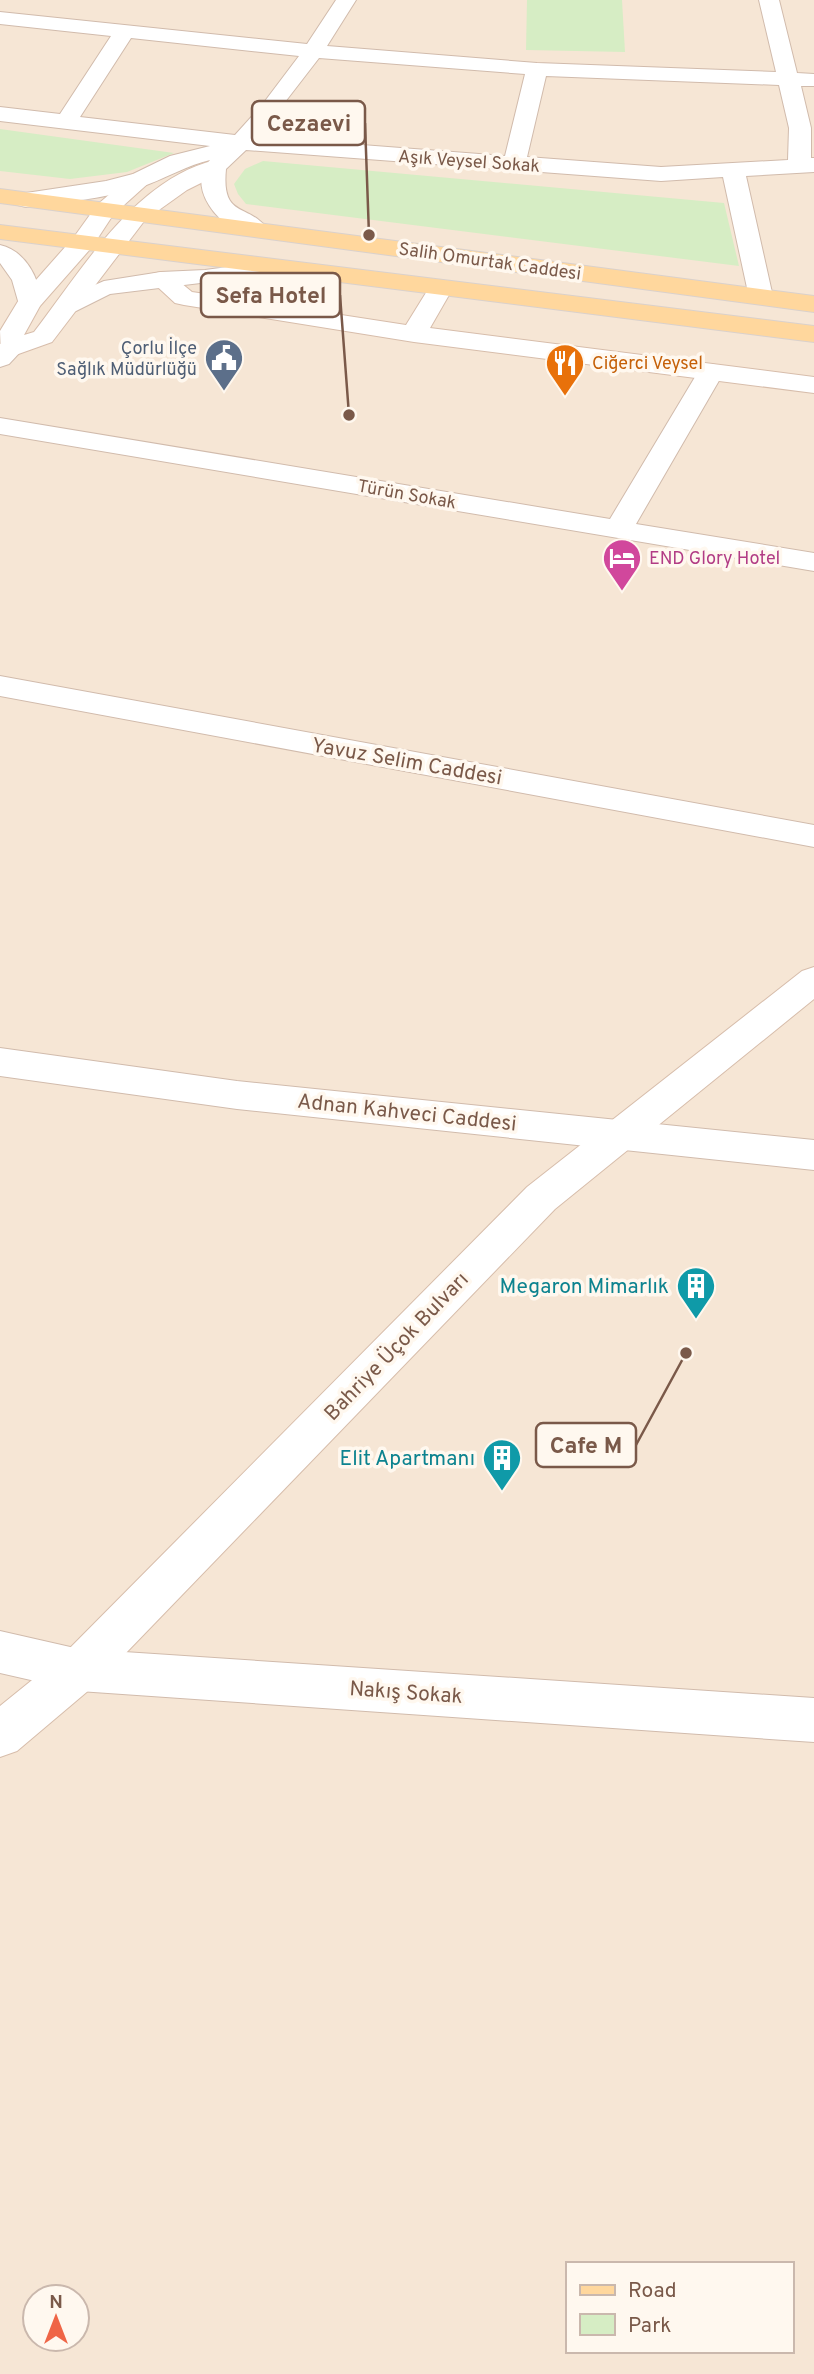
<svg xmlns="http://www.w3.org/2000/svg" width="814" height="2374" viewBox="0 0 814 2374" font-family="Overpass,sans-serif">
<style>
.residential{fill:#f6e6d5;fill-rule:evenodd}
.green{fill:#d6edc4}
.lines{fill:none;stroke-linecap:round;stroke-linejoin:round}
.street-casing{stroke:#d1bbac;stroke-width:2}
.secondary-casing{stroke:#d7bdab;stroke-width:2}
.primary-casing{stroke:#dad1cc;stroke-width:2}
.street{fill:#fff;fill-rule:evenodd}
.secondary{fill:#fff;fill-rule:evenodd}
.primary{fill:#ffd79d;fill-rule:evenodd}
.labels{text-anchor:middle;stroke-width:7;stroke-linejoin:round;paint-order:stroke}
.far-street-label{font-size:18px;fill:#7a5949;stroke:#fff8ef}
.far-service-label{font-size:18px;fill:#4e5e75;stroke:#fff8ef;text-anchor:end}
.far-food-label{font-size:18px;fill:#c56008;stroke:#fff8ef;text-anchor:start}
.far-hotel-label{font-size:18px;fill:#b23c85;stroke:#fff8ef;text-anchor:start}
.street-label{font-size:21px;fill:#7a5949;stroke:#fff8ef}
.culture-label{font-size:21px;fill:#0d838f;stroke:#fff8ef;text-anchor:end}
.leader{fill:none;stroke:#7a5949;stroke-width:2.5}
.callout-dot{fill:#7a5949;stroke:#fff8ef;stroke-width:2.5}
.callout{fill:#fff8ef;stroke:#7a5949;stroke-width:2.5}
.callout-label{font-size:23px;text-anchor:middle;font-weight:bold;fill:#7a5949}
</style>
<rect width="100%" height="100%" fill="#fef4e8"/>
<path class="residential" d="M 0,0 L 814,0 L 814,2374 L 0,2374 ZM 567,2264 L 791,2264 L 791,2351 L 567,2351 ZM 35,2297 L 77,2297 L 77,2339 L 35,2339 Z"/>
<g class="green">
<polygon points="527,0 622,0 625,52 526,50"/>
<polygon points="0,129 174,153 127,172 70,179 0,171"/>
<polygon points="263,161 724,203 739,266 246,204 238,194 234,184 245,169"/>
</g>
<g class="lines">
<g class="street-casing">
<g id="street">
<path d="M 336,0 L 356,0 L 327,46 L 537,63 L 776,72 L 759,0 L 779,0 L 797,73 L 814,74 L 814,86 L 801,86 L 811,128 L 811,158 L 814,158 L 814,172 L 746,176 L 773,297 L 770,302 L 761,304 L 752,302 L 749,297 L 723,177 L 661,181 L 246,150 L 226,169 C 221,220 249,202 268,230 L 264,235 C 231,243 181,190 210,160 C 188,165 170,176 149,184 C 110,199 67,201 26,207 L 18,205 L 14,200 L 18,195 L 26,193 L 106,181 L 133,174 L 170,156 L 210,146 L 0,121 L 0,107 L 60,114 L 111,36 L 0,24 L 0,12 L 307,44 ZM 131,38 L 299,56 L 262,105 L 235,135 L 80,117 ZM 319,58 L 525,74 L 505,156 L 258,137 ZM 546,76 L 779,85 L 789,128 L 788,160 L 661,167 L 527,157 Z"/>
<path d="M 0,245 C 26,251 39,278 42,303 L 38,308 L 29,311 L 20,308 L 12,280 L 0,263 Z"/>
<polygon points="273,261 282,263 285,268 282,273 110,294 76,311 67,314 58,311 54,306 58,301 104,281 161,272 205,270"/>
<polygon points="10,341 19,344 23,349 9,364 0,367 0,344"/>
<polygon points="711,364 720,366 724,372 636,524 814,553 814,571 0,434 0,418 610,519 698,372 702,366"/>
<polygon points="0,676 814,825 814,847 0,696"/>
<polygon points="0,1048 237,1081 814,1140 814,1170 237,1109 0,1076"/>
<polygon points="0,1631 79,1649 814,1698 814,1742 79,1691 0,1673"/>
</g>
</g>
<g class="secondary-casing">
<g id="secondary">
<path d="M 215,160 L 223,162 L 226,167 L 223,172 L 187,190 L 145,220 L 52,342 L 10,357 L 1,354 L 0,331 L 20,298 L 74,237 L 97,205 L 133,174 L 149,174 L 153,179 L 113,215 L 92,247 L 40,306 L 24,335 L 34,332 C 82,270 134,180 215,160 Z"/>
<polygon points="161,272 170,274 192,292 406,325 432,283 441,281 450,283 453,288 430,328 814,377 814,393 414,342 184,305 175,303 149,279 152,274"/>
<polygon points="814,967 814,999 555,1209 95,1685 17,1751 0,1757 0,1706 63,1655 527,1187 802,971"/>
</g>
</g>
<g class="primary-casing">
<g id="primary">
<polygon points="0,189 814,296 814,312 0,203"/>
<polygon points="0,225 814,326 814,342 0,239"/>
</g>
</g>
<use href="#street" class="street"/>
<use href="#secondary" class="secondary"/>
<use href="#primary" class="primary"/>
</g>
<defs>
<g id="civic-pin" transform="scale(2.0125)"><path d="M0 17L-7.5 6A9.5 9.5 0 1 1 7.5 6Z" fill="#5c6f8a" stroke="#fff8ef"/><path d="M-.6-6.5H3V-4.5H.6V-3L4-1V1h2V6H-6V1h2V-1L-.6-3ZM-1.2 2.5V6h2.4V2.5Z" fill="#fff"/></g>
<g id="restaurant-pin" transform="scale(2.0125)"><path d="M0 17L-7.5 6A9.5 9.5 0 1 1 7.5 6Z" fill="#e8710a" stroke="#fff8ef"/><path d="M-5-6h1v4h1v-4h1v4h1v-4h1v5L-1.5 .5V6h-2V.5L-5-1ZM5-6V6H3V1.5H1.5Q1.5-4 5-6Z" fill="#fff"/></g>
<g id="hotel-pin" transform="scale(2.0125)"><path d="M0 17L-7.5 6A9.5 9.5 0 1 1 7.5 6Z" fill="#d1479c" stroke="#fff8ef"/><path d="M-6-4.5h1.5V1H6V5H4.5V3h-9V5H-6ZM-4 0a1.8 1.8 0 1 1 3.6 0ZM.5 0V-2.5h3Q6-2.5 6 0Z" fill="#fff"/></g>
<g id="building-pin" transform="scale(2.0125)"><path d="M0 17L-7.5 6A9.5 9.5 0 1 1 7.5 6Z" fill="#0f9aa8" stroke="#fff8ef"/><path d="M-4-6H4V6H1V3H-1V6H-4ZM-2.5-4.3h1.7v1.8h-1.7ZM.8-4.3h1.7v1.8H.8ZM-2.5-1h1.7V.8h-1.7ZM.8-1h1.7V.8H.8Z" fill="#fff"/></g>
</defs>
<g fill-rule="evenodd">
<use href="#civic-pin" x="224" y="358"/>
<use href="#restaurant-pin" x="565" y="363"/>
<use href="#hotel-pin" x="622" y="558"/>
<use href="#building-pin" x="696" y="1286"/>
<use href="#building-pin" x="502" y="1458"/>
</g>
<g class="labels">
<g class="far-street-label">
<text transform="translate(469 161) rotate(4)" y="6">Aşık Veysel Sokak</text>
<text transform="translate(490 261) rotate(8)" y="6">Salih Omurtak Caddesi</text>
<text transform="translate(407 494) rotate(10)" y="6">Türün Sokak</text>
</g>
<g class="far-service-label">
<text x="197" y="354">Çorlu İlçe<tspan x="197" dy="21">Sağlık Müdürlüğü</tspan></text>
</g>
<g class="far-food-label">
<text x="592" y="369">Ciğerci Veysel</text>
</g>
<g class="far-hotel-label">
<text x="649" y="564">END Glory Hotel</text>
</g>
<g class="street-label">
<text transform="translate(407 761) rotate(10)" y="7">Yavuz Selim Caddesi</text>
<text transform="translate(407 1112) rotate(6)" y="7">Adnan Kahveci Caddesi</text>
<text transform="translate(396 1346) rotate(-46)" y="7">Bahriye Üçok Bulvarı</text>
<text transform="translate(406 1692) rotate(4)" y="7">Nakış Sokak</text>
</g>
<g class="culture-label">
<text x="669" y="1293">Megaron Mimarlık</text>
<text x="475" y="1465">Elit Apartmanı</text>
</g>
</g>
<path class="leader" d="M369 235L365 123M349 415L340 295M686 1353L636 1445"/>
<g class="callout-dot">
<circle cx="369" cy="235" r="7"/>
<circle cx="349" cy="415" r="7"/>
<circle cx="686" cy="1353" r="7"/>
</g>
<g class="callout">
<rect x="252" y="101" width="113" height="44" rx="7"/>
<rect x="201" y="273" width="139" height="44" rx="7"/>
<rect x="536" y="1423" width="100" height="44" rx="7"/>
</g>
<g class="callout-label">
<text x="309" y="131">Cezaevi</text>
<text x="271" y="303">Sefa Hotel</text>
<text x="586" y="1453">Cafe M</text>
</g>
<rect x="566" y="2262" width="228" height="91" fill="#fff8ef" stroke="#cab8ad" stroke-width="2"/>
<rect x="580" y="2285" width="35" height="10" fill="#ffd79d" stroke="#cab8ad" stroke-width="2"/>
<text x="628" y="2297" font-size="21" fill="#7a5949">Road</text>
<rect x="580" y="2314" width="35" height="21" fill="#d6edc4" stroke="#cab8ad" stroke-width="2"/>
<text x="628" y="2332" font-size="21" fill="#7a5949">Park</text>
<g transform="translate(56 2318)"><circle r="33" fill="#fff8ef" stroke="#cab8ad" stroke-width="2"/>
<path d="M0-5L12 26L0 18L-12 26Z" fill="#ef6546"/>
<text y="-10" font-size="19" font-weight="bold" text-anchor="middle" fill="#7a5949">N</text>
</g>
</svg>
